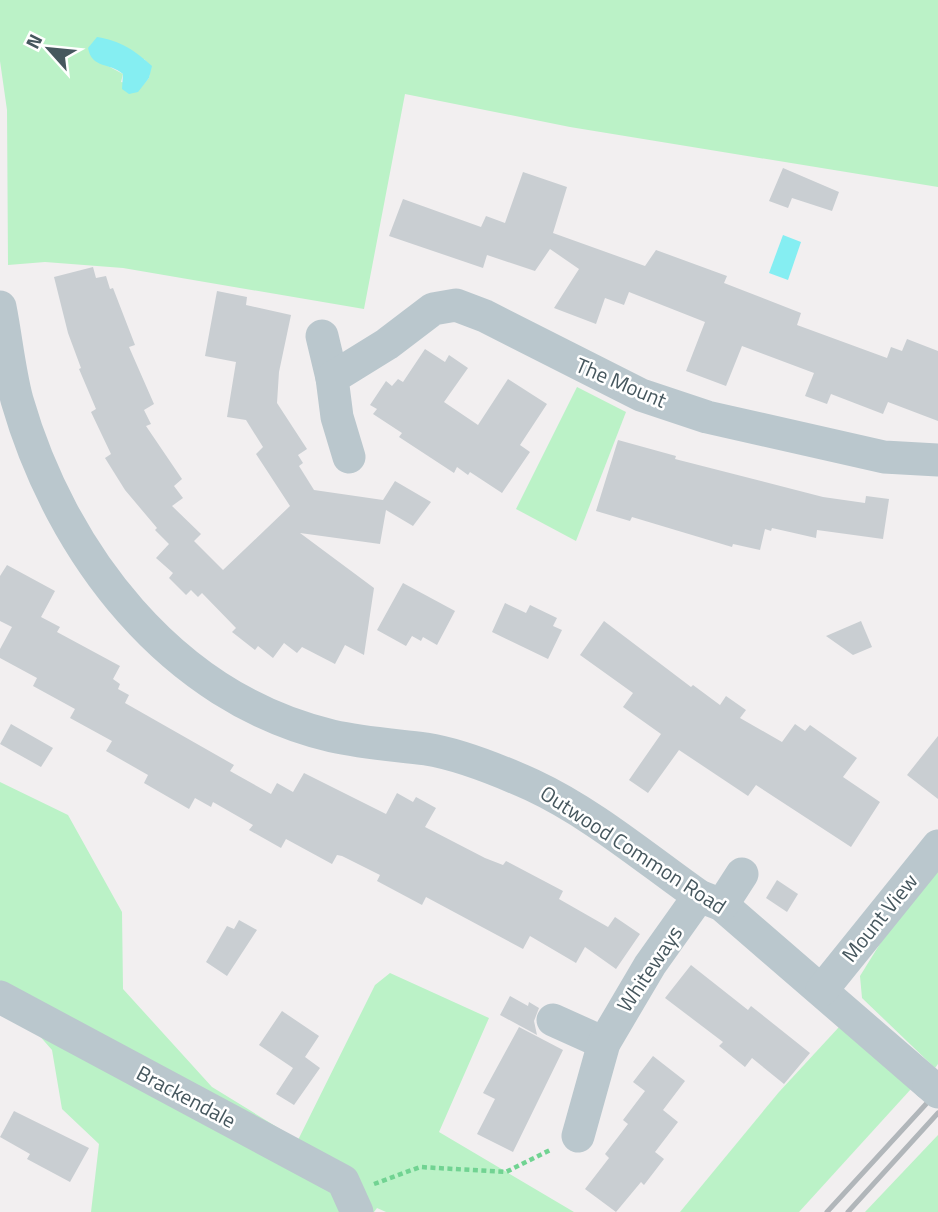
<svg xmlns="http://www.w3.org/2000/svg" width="938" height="1212" viewBox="0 0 938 1212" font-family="'Titillium Web',sans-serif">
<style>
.green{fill:#bbf2c7;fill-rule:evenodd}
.water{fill:#85eef2}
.building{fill:#c9ced2}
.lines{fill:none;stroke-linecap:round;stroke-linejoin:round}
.path{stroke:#71d392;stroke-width:4.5;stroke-dasharray:5 3.5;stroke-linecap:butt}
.minor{stroke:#bac7cd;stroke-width:33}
.rail{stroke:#b1b6ba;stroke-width:5}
.minor-bridge{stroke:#bac7cd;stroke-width:33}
.labels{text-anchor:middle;stroke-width:5;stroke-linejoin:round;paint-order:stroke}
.street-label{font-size:21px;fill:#46575e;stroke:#fff}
</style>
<rect width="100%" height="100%" fill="#f2eff0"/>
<g class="green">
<path d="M 0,0 L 938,0 L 938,187 L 570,127 L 405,94 L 364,309 L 123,268 L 45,262 L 8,265 L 7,110 L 0,61 ZM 144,59 L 151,66 L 149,78 L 142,86 L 121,82 L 123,74 L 108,66 Z"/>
<polygon points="577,387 626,412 576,541 516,509"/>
<polygon points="0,782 68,815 122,912 123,989 212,1087 298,1140 375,985 390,973 489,1018 439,1132 574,1212 386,1212 377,1208 374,1212 91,1212 99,1144 62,1109 52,1050 8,1000 0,997"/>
<polygon points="938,865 938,1064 935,1068 862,998 860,976 901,910"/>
<polygon points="839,1027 911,1089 799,1212 680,1212 779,1092"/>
<polygon points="938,1135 938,1212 865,1212"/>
</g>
<g class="water">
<path d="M 97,37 C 121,41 134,50 152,66 L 149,78 L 138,92 L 129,94 L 122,89 L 123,74 C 109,62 92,69 88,48 Z"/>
<polygon points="783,235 801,242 788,280 769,273"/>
</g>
<g class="building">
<polygon points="783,168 839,192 832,211 792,198 788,208 769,201"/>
<polygon points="523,172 567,187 553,233 645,266 656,250 727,276 724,283 801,313 797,325 887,358 891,347 902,351 907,339 938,351 938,421 888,402 883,414 831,394 827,404 805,396 814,373 742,346 726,386 686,371 705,322 629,292 624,305 605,298 596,324 554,308 579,269 550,249 535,271 487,255 483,268 389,236 403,199 481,227 486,216 505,223"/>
<polygon points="93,267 96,278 106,276 110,289 113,288 135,345 129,347 154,404 144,410 151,424 146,426 182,479 174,486 183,498 172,506 201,534 194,541 223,570 290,506 256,454 263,447 246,420 227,417 236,362 205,356 217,291 247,297 246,305 291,315 279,372 277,403 307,449 298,455 303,463 299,466 314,490 383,500 395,481 431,502 413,526 386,510 380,544 300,533 374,588 364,655 345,645 335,664 302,647 297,653 284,643 273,658 258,646 255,650 232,632 236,628 202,593 198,597 191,590 186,595 169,578 173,573 156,558 169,544 155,530 157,528 125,490 105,458 111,454 91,412 96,409 79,369 81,368 68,333 54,277"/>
<polygon points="425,349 445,362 449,355 468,368 444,402 478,425 508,379 547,404 520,445 530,452 502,493 470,472 468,475 457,467 454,473 399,437 402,433 373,414 377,409 370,405 386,381 392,386 398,379 403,382"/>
<polygon points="618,440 676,456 675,459 823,497 865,503 866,496 889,499 883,539 817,530 816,538 772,528 771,531 765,529 760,550 733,544 732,547 632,517 630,521 596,511"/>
<polygon points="7,565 55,591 41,617 60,627 57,632 120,666 113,679 120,684 118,689 129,695 125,703 234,765 230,771 271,794 277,783 293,792 304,773 386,814 397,793 413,802 416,797 436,808 425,827 485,858 503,865 506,861 563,891 559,899 608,927 615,917 640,934 616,969 585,947 576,963 530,936 523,949 426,897 422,905 377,881 380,875 342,856 337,855 332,864 286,839 281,848 249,830 253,825 213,802 211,807 195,798 189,809 144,783 148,775 106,751 112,741 70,718 75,709 33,686 37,678 0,658 0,649 12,627 0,621 0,576"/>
<polygon points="403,583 455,611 437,645 423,637 421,641 412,636 406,646 377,630"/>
<polygon points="505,603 526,613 530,605 557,618 553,626 562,630 548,659 492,632"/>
<polygon points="604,621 691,687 693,685 720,705 726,696 746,710 740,718 782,742 795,724 805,731 810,725 857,758 843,777 880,802 851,847 756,785 748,796 679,750 648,793 629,780 661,734 623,707 633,693 580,655"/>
<polygon points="861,621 872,647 853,655 826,636"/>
<polygon points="11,724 53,748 41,767 0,744"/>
<polygon points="938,736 938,799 907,775"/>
<polygon points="777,880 798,894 787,912 766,898"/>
<polygon points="239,920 257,930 227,976 206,962 227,926 234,929"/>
<polygon points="691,965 748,1010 751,1006 810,1053 784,1084 752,1058 745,1067 719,1046 723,1042 665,998"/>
<polygon points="510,996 528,1006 529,1002 539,1008 534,1021 537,1035 500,1015"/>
<polygon points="282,1011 319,1036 305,1057 320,1068 294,1105 276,1094 293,1068 259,1045"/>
<polygon points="519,1027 563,1050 513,1152 477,1134 495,1099 483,1093"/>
<polygon points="653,1056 685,1081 663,1110 678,1122 655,1152 664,1159 644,1185 641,1182 616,1212 585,1189 609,1158 605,1154 628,1124 623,1120 645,1091 633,1082"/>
<polygon points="14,1111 89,1148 70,1182 27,1159 30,1154 0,1137"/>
</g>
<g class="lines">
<polyline class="path" points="374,1184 420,1167 506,1172 552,1149"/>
<g class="minor">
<path d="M 0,307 C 6,337 9,370 17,400 C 61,553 171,698 332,736 C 363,743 395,745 426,749 C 458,754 503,772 532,785 C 592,813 645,858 699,896 L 722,905 L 929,1084"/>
<polyline points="322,336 332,378"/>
<polyline points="349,457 337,417 332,378 387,344 433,309 456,305 485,316 641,395 707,417 884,457 938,460"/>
<polyline points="722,905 742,874"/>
<polyline points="822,990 938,846"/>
<polyline points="0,997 343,1181 357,1212"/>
<polyline points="553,1020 604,1043"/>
<polyline points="578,1136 604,1043 650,965 699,896"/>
</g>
<g class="rail">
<polyline points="827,1212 938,1091"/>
<polyline points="848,1212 938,1113"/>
</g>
<polyline class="minor-bridge" points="929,1084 938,1092"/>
</g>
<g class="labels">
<g class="street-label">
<text transform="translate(621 383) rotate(23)" y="7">The Mount</text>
<text transform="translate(633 850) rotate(33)" y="7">Outwood Common Road</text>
<text transform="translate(880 918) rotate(-51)" y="7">Mount View</text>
<text transform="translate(650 969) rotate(-56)" y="7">Whiteways</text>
<text transform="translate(186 1097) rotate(28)" y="7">Brackendale</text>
</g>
</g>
<g transform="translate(49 49) rotate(297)" stroke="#ffffff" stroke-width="5" paint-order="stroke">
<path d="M0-5L12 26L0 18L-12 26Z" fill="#46575e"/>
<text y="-10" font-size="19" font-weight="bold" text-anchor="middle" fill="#46575e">N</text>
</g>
</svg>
